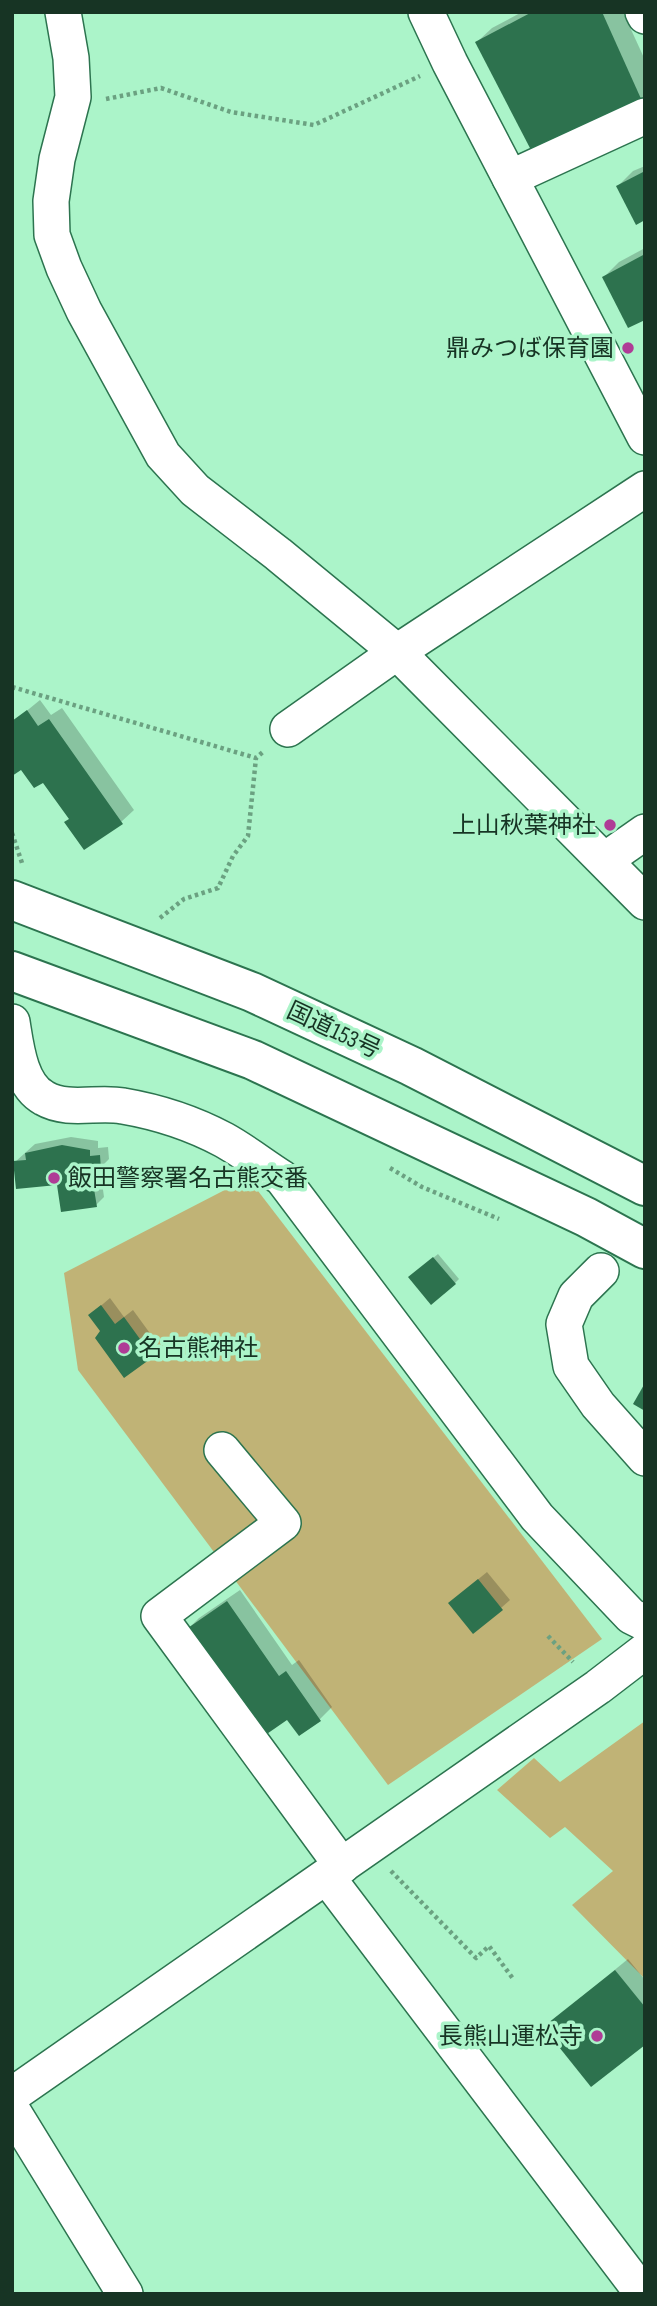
<svg xmlns="http://www.w3.org/2000/svg" width="657" height="2306" viewBox="0 0 657 2306" font-family="'Sofia Sans Condensed','Noto Sans JP',sans-serif">
<style>
.green{fill:#c0b376}
.shadow{fill:#0003}
.building{fill:#2d724e}
.lines{fill:none;stroke-linecap:round;stroke-linejoin:round}
.minor-casing{stroke:#2c744f;stroke-width:38}
.highway-casing{stroke:#2c744f;stroke-width:42}
.path{stroke:#6ba181;stroke-width:4.5;stroke-dasharray:3.5 3.5;stroke-linecap:butt}
.minor{stroke:#fff;stroke-width:35}
.highway{stroke:#fff;stroke-width:38}
.poi-dot{fill:#af3c96;stroke:#abf4c9;stroke-width:2.5}
.labels{text-anchor:middle;stroke-width:7;stroke-linejoin:round;paint-order:stroke}
.poi-label{font-size:24px;fill:#173424;stroke:#abf4c9;text-anchor:end}
.street-label{font-size:24px;fill:#173424;stroke:#abf4c9}
</style>
<rect width="100%" height="100%" fill="#abf4c9"/>
<g class="green">
<polygon points="248,1178 602,1639 388,1785 78,1370 64,1273"/>
<polygon points="645,1721 645,1979 572,1905 613,1871 565,1827 550,1838 497,1790 534,1758 560,1782"/>
</g>
<g class="shadow">
<polygon points="522,12 623,12 645,60 645,96 641,100 477,42 492,28"/>
<polygon points="645,166 645,218 618,186 633,171"/>
<polygon points="645,248 645,318 604,277 619,262"/>
<polygon points="40,700 51,715 62,708 134,810 121,822 70,818 43,780 13,722"/>
<polygon points="71,1137 98,1141 98,1148 108,1147 109,1159 100,1168 104,1197 96,1205 59,1183 15,1162 35,1144"/>
<polygon points="438,1254 459,1279 455,1283 415,1273"/>
<polygon points="110,1298 124,1317 133,1310 160,1347 152,1355 102,1331 90,1315"/>
<polygon points="487,1572 510,1600 501,1608 459,1595"/>
<polygon points="240,1590 292,1665 299,1660 332,1707 320,1719 300,1734 288,1717 187,1630 199,1618"/>
<polygon points="628,1959 645,1980 645,2042 545,2027"/>
</g>
<g class="building">
<polygon points="532,12 602,12 642,101 531,150 475,42"/>
<polygon points="645,171 645,220 636,225 616,186"/>
<polygon points="645,254 645,320 628,328 602,277"/>
<polygon points="27,710 38,726 49,719 123,824 84,850 64,822 69,819 43,783 34,788 21,770 12,776 12,721"/>
<polygon points="62,1145 90,1150 90,1156 100,1155 101,1170 91,1171 97,1207 61,1212 57,1185 16,1189 13,1161 26,1160 25,1153"/>
<polygon points="433,1257 456,1284 431,1305 408,1277"/>
<polygon points="101,1305 115,1324 124,1317 153,1357 124,1378 95,1338 100,1331 88,1315"/>
<polygon points="645,1383 645,1411 633,1404"/>
<polygon points="478,1579 503,1610 473,1634 448,1603"/>
<polygon points="227,1601 279,1676 286,1671 321,1721 299,1736 287,1720 261,1738 185,1630"/>
<polygon points="615,1970 645,2007 645,2045 591,2087 543,2027"/>
</g>
<g class="lines">
<g class="minor-casing">
<g id="minor">
<polyline points="63,12 71,58 73,97 57,159 51,201 52,235 64,268 84,311 163,455 195,490 278,554 397,652 645,902"/>
<polyline points="426,12 450,63 645,437"/>
<polyline points="643,12 645,16"/>
<polyline points="510,178 645,116"/>
<polyline points="288,729 397,652 645,489"/>
<polyline points="605,860 645,832"/>
<path d="M 12,1022 C 16,1047 20,1085 44,1098 C 68,1112 98,1101 123,1106 C 158,1112 194,1124 224,1140 C 244,1151 263,1166 282,1178 L 537,1517 L 631,1616 L 645,1623"/>
<polyline points="601,1271 576,1296 564,1324 571,1366 598,1405 645,1458"/>
<polyline points="222,1450 283,1523 159,1616 342,1866"/>
<polyline points="327,1877 643,2294"/>
<polyline points="12,2095 598,1687 645,1651"/>
<polyline points="12,2110 125,2294"/>
</g>
</g>
<g class="highway-casing">
<g id="highway">
<polyline points="12,900 252,992 411,1066 645,1186"/>
<polyline points="12,971 253,1060 586,1217 645,1249"/>
</g>
</g>
<g class="path">
<polyline points="106,99 161,88 231,112 314,125 420,76"/>
<polyline points="12,687 256,758"/>
<polyline points="12,833 23,866"/>
<polyline points="160,918 184,899 218,888 233,856 248,836 256,758 264,751"/>
<polyline points="390,1168 422,1187 499,1219"/>
<polyline points="548,1636 573,1662"/>
<polyline points="391,1871 476,1958 489,1946 514,1980"/>
</g>
<use href="#minor" class="minor"/>
<use href="#highway" class="highway"/>
</g>
<g class="poi-dot">
<circle cx="628" cy="348" r="7"/>
<circle cx="610" cy="825" r="7"/>
<circle cx="54" cy="1178" r="7"/>
<circle cx="124" cy="1348" r="7"/>
<circle cx="597" cy="2036" r="7"/>
</g>
<g class="labels">
<g class="poi-label">
<text x="614" y="356">鼎みつば保育園</text>
<text x="596" y="833">上山秋葉神社</text>
<text x="68" y="1186" text-anchor="start">飯田警察署名古熊交番</text>
<text x="138" y="1356" text-anchor="start">名古熊神社</text>
<text x="583" y="2044">長熊山運松寺</text>
</g>
<g class="street-label">
<text transform="translate(334 1030) rotate(25)" y="8">国道153号</text>
</g>
</g>
<rect width="657" height="2306" fill="none" stroke="#173424" stroke-width="28"/>
</svg>
